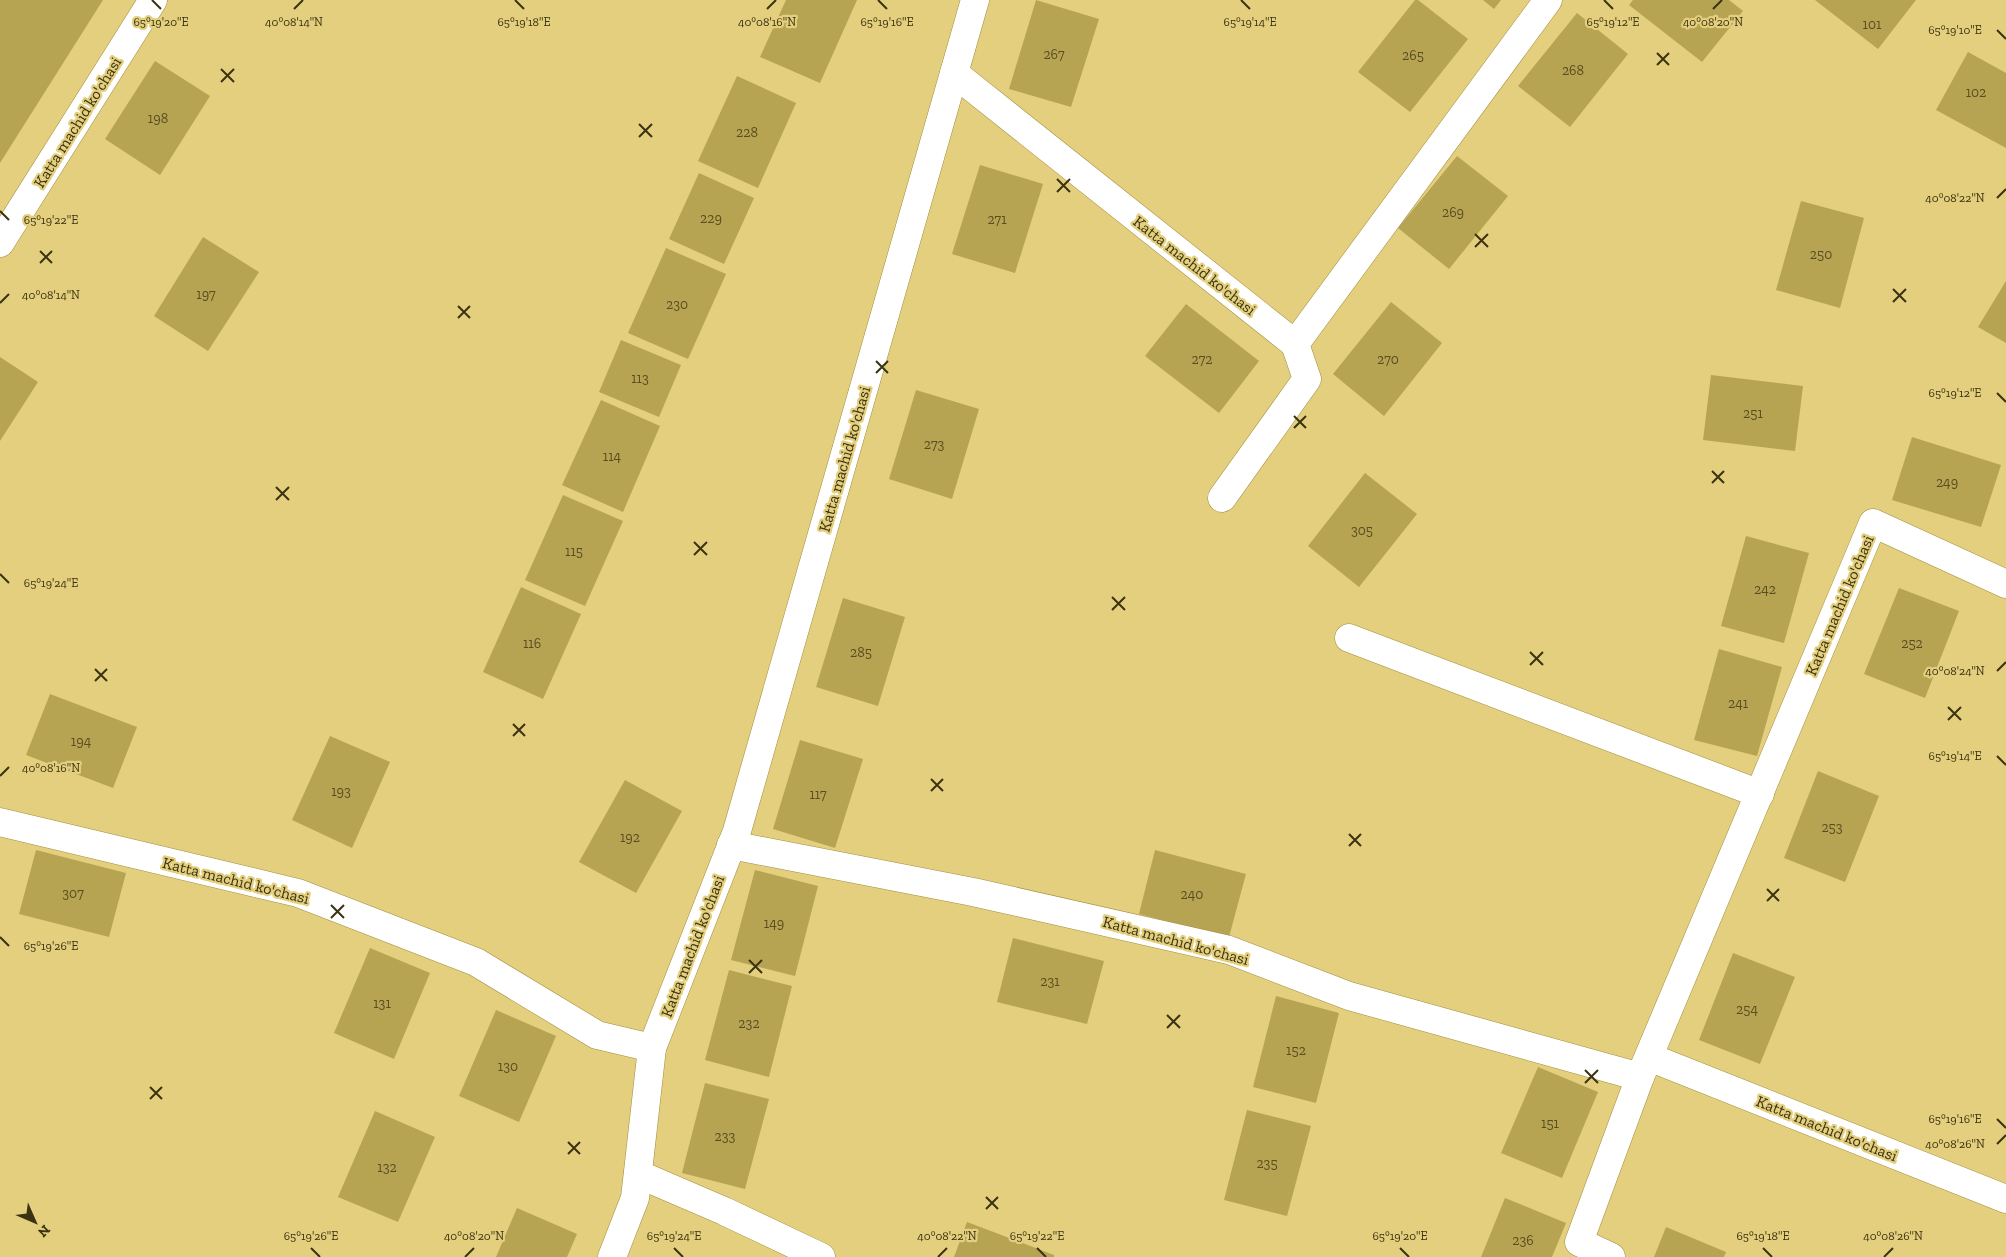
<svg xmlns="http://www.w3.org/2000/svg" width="2006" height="1257" viewBox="0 0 2006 1257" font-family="'Zilla Slab',serif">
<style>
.building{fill:#b7a453}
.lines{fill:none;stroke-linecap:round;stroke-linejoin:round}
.minor-casing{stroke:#a28f3d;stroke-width:29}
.minor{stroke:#fff;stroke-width:28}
.ticks{fill:none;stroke:#3a3210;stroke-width:2}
.labels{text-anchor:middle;stroke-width:4.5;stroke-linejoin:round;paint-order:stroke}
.number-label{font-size:14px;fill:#594e21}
.street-label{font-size:16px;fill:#3a3210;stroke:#e3cf7e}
.ticks-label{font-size:12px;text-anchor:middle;fill:#3a3210;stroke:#e3cf7e;stroke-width:4.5;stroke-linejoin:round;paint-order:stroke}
</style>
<rect width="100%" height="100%" fill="#e3cf7e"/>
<g class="building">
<polygon points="0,0 103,0 0,163"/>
<polygon points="786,0 857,0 820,83 760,57"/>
<polygon points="1036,0 1099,19 1071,107 1009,89"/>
<polygon points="1415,0 1418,0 1468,39 1410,112 1358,72"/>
<polygon points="1483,0 1501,0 1494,9"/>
<polygon points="1633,0 1729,0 1743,11 1702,62 1629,5"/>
<polygon points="1815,0 1916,0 1878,49"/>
<polygon points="1577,13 1628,54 1570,127 1518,86"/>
<polygon points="1968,52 2006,73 2006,148 1936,110"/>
<polygon points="155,61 210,96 160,175 105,139"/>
<polygon points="737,76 796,103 758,188 698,161"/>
<polygon points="1457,156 1508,196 1449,269 1398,228"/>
<polygon points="980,165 1043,184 1015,273 952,254"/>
<polygon points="699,173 754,198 724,264 669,239"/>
<polygon points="1801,201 1864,218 1840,308 1776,290"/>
<polygon points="203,237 259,272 208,351 154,316"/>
<polygon points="666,248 726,274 688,359 628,333"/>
<polygon points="2006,281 2006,343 1978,327"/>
<polygon points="1391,302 1442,343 1384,416 1333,374"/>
<polygon points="1186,304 1259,361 1219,413 1145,356"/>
<polygon points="621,340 681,365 659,417 599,392"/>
<polygon points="0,357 38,382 0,441"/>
<polygon points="1711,375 1803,386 1795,451 1703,440"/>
<polygon points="916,390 979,409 952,499 889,479"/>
<polygon points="601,400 660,426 623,512 562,485"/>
<polygon points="1912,437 2001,465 1981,527 1892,500"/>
<polygon points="1365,473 1417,514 1359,587 1308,546"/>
<polygon points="563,495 623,521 585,606 525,580"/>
<polygon points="1746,536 1809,553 1784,643 1721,626"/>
<polygon points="521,587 581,614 543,699 483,672"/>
<polygon points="1899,588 1959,611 1925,698 1864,674"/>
<polygon points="843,598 905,617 878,706 816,687"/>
<polygon points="1719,649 1782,667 1757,756 1694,740"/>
<polygon points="50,694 137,727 113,788 26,755"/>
<polygon points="330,736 390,762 352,848 292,820"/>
<polygon points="800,740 863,759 835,848 773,829"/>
<polygon points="1818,771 1879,796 1845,882 1784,858"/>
<polygon points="625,780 682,811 636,893 579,862"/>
<polygon points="36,850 126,873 109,937 19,914"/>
<polygon points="1155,850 1246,874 1229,937 1139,914"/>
<polygon points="755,870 818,886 795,976 731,960"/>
<polygon points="1013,938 1104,961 1087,1024 997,1002"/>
<polygon points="370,948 430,973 394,1059 334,1033"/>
<polygon points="1733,953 1795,977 1760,1064 1699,1040"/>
<polygon points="729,970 792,986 769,1077 705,1060"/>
<polygon points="1276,996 1339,1013 1316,1103 1253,1087"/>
<polygon points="496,1010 556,1036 519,1122 459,1096"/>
<polygon points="1538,1067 1598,1092 1562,1178 1501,1153"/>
<polygon points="705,1083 769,1099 745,1189 682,1173"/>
<polygon points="1247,1110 1311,1126 1287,1216 1224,1200"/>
<polygon points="375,1111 435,1137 398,1222 338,1197"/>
<polygon points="1505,1198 1566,1223 1552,1257 1481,1257"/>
<polygon points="517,1208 577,1234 567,1257 496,1257"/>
<polygon points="967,1222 1054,1255 1054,1257 954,1257"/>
<polygon points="1666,1227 1726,1252 1724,1257 1654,1257"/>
</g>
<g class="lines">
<g class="minor-casing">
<g id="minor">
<polyline points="954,73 1295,344 1548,0"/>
<polyline points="0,243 153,0"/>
<polyline points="1222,498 1307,379 1295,344"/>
<polyline points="1349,638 1760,794"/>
<polyline points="0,822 298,893 476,962 597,1035 652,1048"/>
<polyline points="731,845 973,892 1229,950 1349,996 1640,1077 1873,523 2006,584"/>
<polyline points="1649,1057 2006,1199"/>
<polyline points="638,1174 724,1211 821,1257"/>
<polyline points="612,1257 635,1198 652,1048 737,831 975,0"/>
<polyline points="1611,1257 1579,1242 1640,1077"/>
</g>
</g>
<use href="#minor" class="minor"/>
</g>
<path class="ticks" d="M 152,0 L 161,9M 515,0 L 524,9M 878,0 L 887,9M 1241,0 L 1250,9M 1604,0 L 1613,9M 294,9 L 303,0M 767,9 L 776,0M 1713,9 L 1722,0M 1997,30 L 2006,39M 1657,53 L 1669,65M 1657,65 L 1669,53M 221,69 L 234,82M 221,82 L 234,69M 639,124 L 652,137M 639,137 L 652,124M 1057,179 L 1070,192M 1057,192 L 1070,179M 1997,198 L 2006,189M 0,211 L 9,220M 1475,234 L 1488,247M 1475,247 L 1488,234M 40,251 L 52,263M 40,263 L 52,251M 1893,289 L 1906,302M 1893,302 L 1906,289M 0,303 L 9,294M 458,306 L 470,318M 458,318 L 470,306M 876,361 L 888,373M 876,373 L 888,361M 1997,393 L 2006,402M 1294,416 L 1306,428M 1294,428 L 1306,416M 1712,471 L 1724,483M 1712,483 L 1724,471M 276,487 L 289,500M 276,500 L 289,487M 694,542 L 707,555M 694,555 L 707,542M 0,574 L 9,583M 1112,597 L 1125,610M 1112,610 L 1125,597M 1530,652 L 1543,665M 1530,665 L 1543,652M 95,669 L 107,681M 1997,671 L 2006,662M 95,681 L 107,669M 1948,707 L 1961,720M 1948,720 L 1961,707M 513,724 L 525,736M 513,736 L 525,724M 1997,756 L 2006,765M 0,776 L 9,767M 931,779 L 943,791M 931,791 L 943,779M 1349,834 L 1361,846M 1349,846 L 1361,834M 1767,889 L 1779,901M 1767,901 L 1779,889M 331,905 L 344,918M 331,918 L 344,905M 0,937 L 9,946M 749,960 L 762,973M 749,973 L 762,960M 1167,1015 L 1180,1028M 1167,1028 L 1180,1015M 1585,1070 L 1598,1083M 1585,1083 L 1598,1070M 150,1087 L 162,1099M 150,1099 L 162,1087M 1997,1119 L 2006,1128M 568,1142 L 580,1154M 1997,1144 L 2006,1135M 568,1154 L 580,1142M 986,1197 L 998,1209M 986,1209 L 998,1197M 311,1248 L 320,1257M 674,1248 L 683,1257M 1037,1248 L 1046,1257M 1400,1248 L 1409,1257M 1763,1248 L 1772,1257M 465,1257 L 474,1248M 938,1257 L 947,1248M 1884,1257 L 1893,1248"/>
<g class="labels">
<g class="number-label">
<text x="1872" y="29">101</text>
<text x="1054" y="59">267</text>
<text x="1413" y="60">265</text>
<text x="1573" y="75">268</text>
<text x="1976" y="97">102</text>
<text x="158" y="123">198</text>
<text x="747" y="137">228</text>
<text x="1453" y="217">269</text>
<text x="711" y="223">229</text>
<text x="997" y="224">271</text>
<text x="1821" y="259">250</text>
<text x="206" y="299">197</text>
<text x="677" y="309">230</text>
<text x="1202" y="364">272</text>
<text x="1388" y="364">270</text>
<text x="640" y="383">113</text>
<text x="1753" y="418">251</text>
<text x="934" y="449">273</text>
<text x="612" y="461">114</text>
<text x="1947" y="487">249</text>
<text x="1362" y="535">305</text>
<text x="574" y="556">115</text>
<text x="1765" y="594">242</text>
<text x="532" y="648">116</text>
<text x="1912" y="648">252</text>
<text x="861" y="657">285</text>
<text x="1738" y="708">241</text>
<text x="81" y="746">194</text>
<text x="341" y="796">193</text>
<text x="818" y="799">117</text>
<text x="1832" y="832">253</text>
<text x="630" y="842">192</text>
<text x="73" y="898">307</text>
<text x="1192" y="899">240</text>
<text x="774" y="928">149</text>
<text x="1050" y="986">231</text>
<text x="382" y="1008">131</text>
<text x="1747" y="1014">254</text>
<text x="749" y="1028">232</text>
<text x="1296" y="1055">152</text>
<text x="508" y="1071">130</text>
<text x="1550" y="1128">151</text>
<text x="725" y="1141">233</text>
<text x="1267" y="1168">235</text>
<text x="387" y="1172">132</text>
<text x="1523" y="1245">236</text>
</g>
<g class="street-label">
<text transform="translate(77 122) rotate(-58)" y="6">Katta machid ko'chasi</text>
<text transform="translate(1195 265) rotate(38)" y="6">Katta machid ko'chasi</text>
<text transform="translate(844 459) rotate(-74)" y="6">Katta machid ko'chasi</text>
<text transform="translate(1839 605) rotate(-67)" y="6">Katta machid ko'chasi</text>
<text transform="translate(236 880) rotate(14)" y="6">Katta machid ko'chasi</text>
<text transform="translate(1176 940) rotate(15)" y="6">Katta machid ko'chasi</text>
<text transform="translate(692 946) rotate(-69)" y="6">Katta machid ko'chasi</text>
<text transform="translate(1827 1128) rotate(22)" y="6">Katta machid ko'chasi</text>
</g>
</g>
<g class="ticks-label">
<text x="161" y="26">65°19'20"E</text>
<text x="294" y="26">40°08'14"N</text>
<text x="524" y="26">65°19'18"E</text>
<text x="767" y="26">40°08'16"N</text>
<text x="887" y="26">65°19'16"E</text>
<text x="1250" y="26">65°19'14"E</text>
<text x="1613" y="26">65°19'12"E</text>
<text x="1713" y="26">40°08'20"N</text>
<text x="1955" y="34">65°19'10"E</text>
<text x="1955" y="202">40°08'22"N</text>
<text x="51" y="224">65°19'22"E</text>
<text x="51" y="299">40°08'14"N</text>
<text x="1955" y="397">65°19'12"E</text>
<text x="51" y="587">65°19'24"E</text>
<text x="1955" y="675">40°08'24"N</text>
<text x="1955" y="760">65°19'14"E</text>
<text x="51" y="772">40°08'16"N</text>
<text x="51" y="950">65°19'26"E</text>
<text x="1955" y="1123">65°19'16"E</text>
<text x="1955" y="1148">40°08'26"N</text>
<text x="474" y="1240">40°08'20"N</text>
<text x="1893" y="1240">40°08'26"N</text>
<text x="311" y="1240">65°19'26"E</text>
<text x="674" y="1240">65°19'24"E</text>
<text x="947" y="1240">40°08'22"N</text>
<text x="1037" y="1240">65°19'22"E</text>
<text x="1400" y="1240">65°19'20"E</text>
<text x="1763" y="1240">65°19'18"E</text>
</g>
<g transform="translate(35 1222) rotate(135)" stroke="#e3cf7e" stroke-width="4" paint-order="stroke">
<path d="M0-4L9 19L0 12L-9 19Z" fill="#3a3210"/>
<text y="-8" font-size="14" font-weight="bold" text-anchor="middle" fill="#3a3210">N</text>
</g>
</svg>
